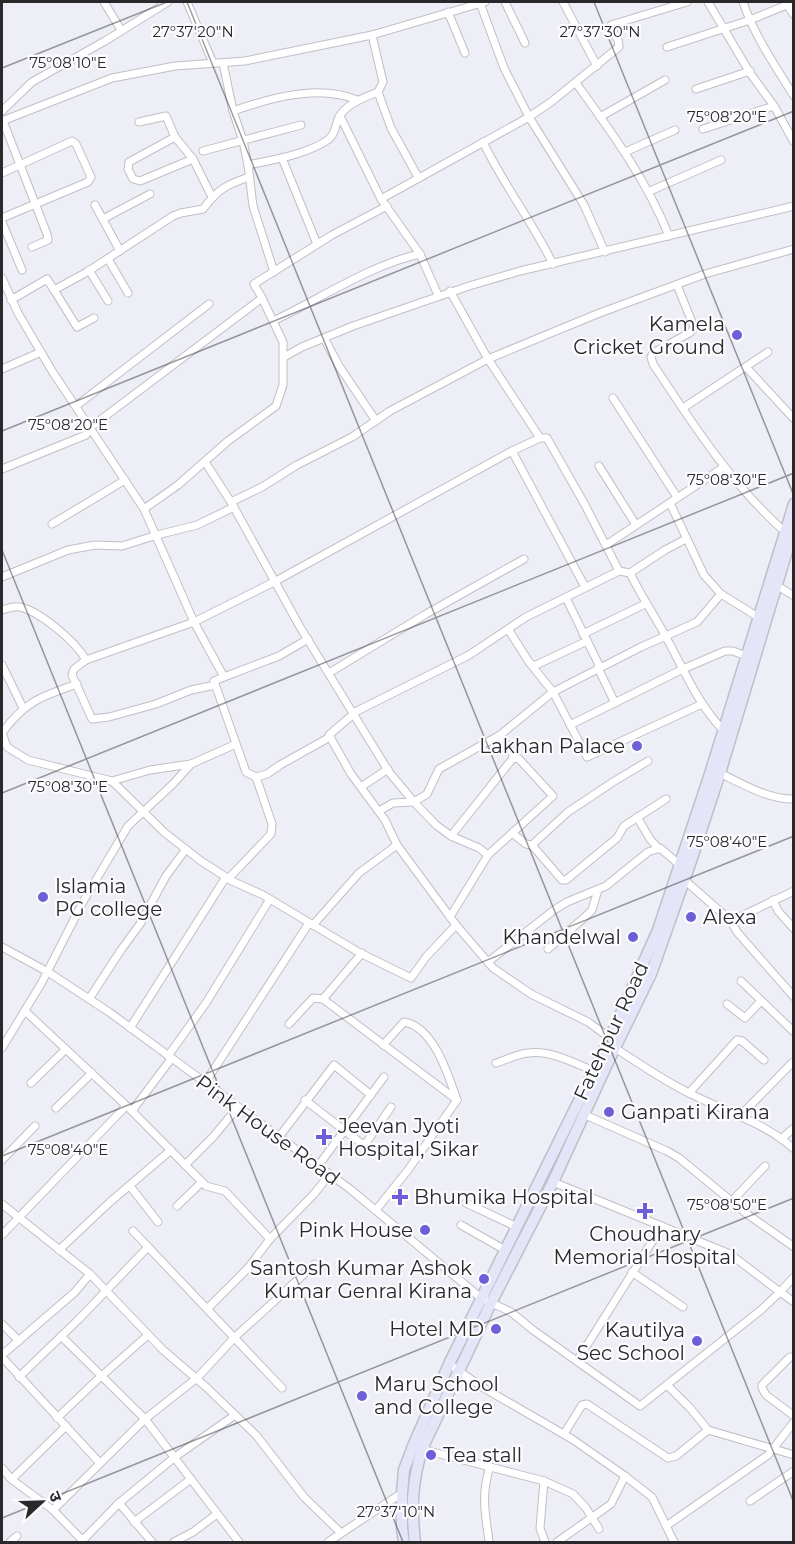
<svg xmlns="http://www.w3.org/2000/svg" width="795" height="1544" viewBox="0 0 795 1544" font-family="Montserrat,'Noto Sans Devanagari',sans-serif">
<style>
.lines{fill:none;stroke-linecap:round;stroke-linejoin:round}
.street-casing{stroke:#bfbfc8;stroke-width:9}
.secondary-casing{stroke:#bfbfc8;stroke-width:13}
.street{stroke:#fff;stroke-width:7}
.secondary{stroke:#e5e5fa;stroke-width:10}
.ticks{fill:none;stroke:#29292c;stroke-width:1.5;stroke-opacity:0.45}
.poi-dot{fill:#6e5ed8;stroke:#fcfcfe;stroke-width:2}
.labels{text-anchor:middle;stroke-width:4.5;stroke-linejoin:round;paint-order:stroke}
.poi-label{font-size:20px;fill:#29292c;stroke:#fcfcfe;text-anchor:end}
.street-label{font-size:20px;fill:#29292c;stroke:#fcfcfe}
.ticks-label{font-size:15px;text-anchor:middle;fill:#29292c;stroke:#fcfcfe;stroke-width:4.5;stroke-linejoin:round;paint-order:stroke}
</style>
<rect width="100%" height="100%" fill="#eeeef7"/>
<g class="lines">
<g class="street-casing">
<g id="street">
<polyline points="104,2 121,30"/>
<polyline points="187,2 213,63"/>
<polyline points="505,2 525,43"/>
<polyline points="563,2 597,66"/>
<polyline points="708,2 750,73 774,106 794,142"/>
<path d="M 743,2 C 754,35 775,66 794,96"/>
<polyline points="785,2 794,15"/>
<polyline points="480,3 504,68 529,117 584,205 605,252"/>
<polyline points="448,12 465,53"/>
<polyline points="667,47 750,20 794,2"/>
<polyline points="223,63 233,111 243,141 248,165 253,206 274,272"/>
<path d="M 576,83 C 612,133 646,179 669,236"/>
<polyline points="696,89 750,71"/>
<polyline points="378,92 391,128 418,177"/>
<polyline points="2,111 32,82 105,41 168,2"/>
<path d="M 233,111 C 270,98 319,84 357,100"/>
<polyline points="340,116 381,199 420,254 438,295"/>
<polyline points="600,117 665,80"/>
<polyline points="2,121 112,78 175,66 245,61 333,43 372,35 485,2"/>
<polyline points="3,121 47,234 48,240 32,247"/>
<polyline points="139,122 166,116 175,137 193,159 212,197"/>
<polyline points="703,129 774,106"/>
<polyline points="175,137 129,162 128,169 133,179 140,181 193,159"/>
<path d="M 483,142 C 503,184 532,221 553,264"/>
<polyline points="203,151 301,125"/>
<polyline points="625,152 675,130"/>
<polyline points="282,158 317,244"/>
<path d="M 248,165 C 272,160 309,154 329,139 C 336,133 335,125 339,117 C 346,104 365,97 378,92 L 383,82 L 372,35"/>
<polyline points="2,173 72,141 76,144 91,177 88,182 2,218"/>
<polyline points="650,191 721,160"/>
<polyline points="381,199 529,117 551,102 619,47 618,40 610,27 611,25 687,2"/>
<polyline points="95,205 120,251"/>
<polyline points="103,219 150,194"/>
<polyline points="2,222 22,270"/>
<polyline points="108,259 128,293"/>
<polyline points="89,270 108,301"/>
<polyline points="2,278 18,313 52,371 144,509 194,622 224,677 214,681 246,772 256,777 267,774 280,765 330,737"/>
<path d="M 677,285 L 694,327 L 691,332 L 653,353 L 651,357 L 653,364 C 692,423 731,484 785,532"/>
<polyline points="54,290 77,327 94,318"/>
<polyline points="450,291 488,359 540,438"/>
<path d="M 11,300 L 47,279 L 54,290 L 87,272 L 173,216 L 181,213 L 203,209 C 218,189 226,185 249,177"/>
<path d="M 273,321 C 318,300 372,264 420,254"/>
<polyline points="324,338 339,366 376,421"/>
<polyline points="284,357 302,347 353,326 469,286 520,271 794,206"/>
<polyline points="746,367 794,419"/>
<polyline points="2,369 41,352"/>
<polyline points="613,398 677,497"/>
<polyline points="76,406 209,304"/>
<polyline points="683,408 768,352"/>
<polyline points="512,451 585,587"/>
<polyline points="205,462 231,502 300,627 389,772 414,802 436,825 451,836 479,848 488,855 450,917"/>
<polyline points="599,466 636,525"/>
<polyline points="2,469 86,435 91,427 262,298 254,284 332,235 387,206"/>
<polyline points="231,502 262,487 297,465 352,437 390,411 488,359 597,314 705,274 794,249"/>
<polyline points="670,503 704,575 721,594 758,617"/>
<polyline points="144,509 178,485 228,441 276,406 283,385 283,342 262,298"/>
<polyline points="52,524 125,480"/>
<polyline points="606,545 724,467"/>
<polyline points="630,573 665,550 686,539"/>
<polyline points="2,577 68,550 95,545 122,546 157,535 197,525 234,507"/>
<polyline points="776,585 794,596"/>
<polyline points="566,598 600,667"/>
<path d="M 2,610 C 8,608 14,606 20,607 C 41,612 76,642 86,660"/>
<polyline points="508,629 529,662 534,666 587,641"/>
<polyline points="583,634 645,604"/>
<polyline points="529,662 553,692 587,757 702,704"/>
<polyline points="2,665 23,708"/>
<polyline points="598,668 615,703"/>
<polyline points="329,673 426,614 524,559"/>
<polyline points="224,677 279,656 308,639"/>
<path d="M 77,684 C 42,696 24,702 2,733 L 7,747 L 28,760 L 112,781 L 150,770 L 191,764 L 236,744"/>
<polyline points="215,685 191,690 156,704 109,717 92,719 72,675 74,669 86,660 194,622 274,582 512,451 540,438 547,438 585,505 619,571"/>
<polyline points="570,725 683,669 725,651 733,651 746,656"/>
<path d="M 716,771 C 738,782 769,800 794,799"/>
<polyline points="112,781 165,833 201,861 232,881 263,895 360,953 411,978 426,957 456,925"/>
<polyline points="361,787 388,769"/>
<polyline points="379,811 393,803 414,802 427,794 439,769 500,735 553,692 641,647 697,622 721,594"/>
<polyline points="637,817 650,839 659,849"/>
<polyline points="512,833 526,844 532,845 568,812 613,782 648,761"/>
<polyline points="451,836 513,758 513,754 500,735"/>
<polyline points="532,845 562,880 566,880 617,838 624,826 666,799"/>
<polyline points="488,855 553,796 519,759 513,758"/>
<polyline points="681,877 731,921 794,891"/>
<polyline points="228,879 271,834 272,824 256,777"/>
<polyline points="773,900 778,911 794,929"/>
<polyline points="731,921 737,932 794,997"/>
<polyline points="313,925 359,873 397,845"/>
<polyline points="2,947 48,972 109,1012 350,1189 481,1298 511,1312 533,1330 640,1406 761,1310 780,1292 794,1302"/>
<polyline points="548,949 586,916 592,910 598,890"/>
<polyline points="488,962 554,910 567,902 606,886 648,852 660,848 680,865"/>
<polyline points="741,981 794,1032"/>
<polyline points="89,999 121,950 140,924 166,876 186,849"/>
<polyline points="323,999 362,953"/>
<polyline points="727,1004 745,1018 761,1001"/>
<polyline points="25,1011 132,1111 206,1186 225,1191 270,1239"/>
<polyline points="289,1024 313,998 323,999 457,1100"/>
<polyline points="130,1028 226,877"/>
<path d="M 610,1038 L 588,1022 L 531,994 L 493,968 L 456,925 L 397,845 L 385,820 L 351,774 L 329,735 L 357,711 L 469,655 L 526,617 L 619,571 L 630,573 C 641,596 655,616 667,639 C 684,670 698,704 723,730"/>
<path d="M 383,1045 L 404,1022 C 434,1027 448,1075 457,1100"/>
<polyline points="2,1048 41,984 84,900 128,826 173,784 191,764"/>
<path d="M 615,1048 C 640,1064 664,1081 691,1094 C 726,1112 764,1122 794,1149"/>
<polyline points="168,1056 206,1003 270,899"/>
<path d="M 496,1063 C 506,1060 517,1054 528,1053 C 551,1050 574,1063 594,1071"/>
<polyline points="31,1083 66,1049"/>
<polyline points="205,1083 309,923"/>
<polyline points="689,1093 737,1040 742,1041 764,1060"/>
<polyline points="305,1100 362,1144 366,1143 391,1107"/>
<polyline points="56,1108 92,1073"/>
<polyline points="132,1111 171,1059"/>
<polyline points="583,1114 667,1151 679,1158 747,1214 794,1247"/>
<polyline points="740,1116 792,1063"/>
<polyline points="279,1137 334,1065 371,1095"/>
<polyline points="781,1139 794,1128"/>
<polyline points="2,1160 35,1126"/>
<polyline points="185,1165 213,1137 238,1107"/>
<polyline points="318,1166 384,1077"/>
<polyline points="553,1182 730,1254 780,1292 794,1277"/>
<polyline points="130,1186 158,1222"/>
<polyline points="732,1201 765,1166"/>
<polyline points="466,1203 517,1227"/>
<polyline points="2,1204 90,1274 163,1350 205,1386 256,1435 304,1497 341,1533"/>
<polyline points="177,1206 202,1182"/>
<polyline points="376,1210 408,1170 457,1100"/>
<polyline points="461,1225 505,1250"/>
<polyline points="133,1231 282,1388"/>
<polyline points="2,1235 126,1106"/>
<polyline points="59,1250 110,1202 171,1150"/>
<polyline points="632,1272 683,1307"/>
<polyline points="208,1308 248,1268 270,1239 314,1194 330,1174"/>
<polyline points="2,1324 19,1341"/>
<polyline points="61,1336 145,1419 239,1542"/>
<polyline points="2,1355 75,1292 90,1274"/>
<polyline points="2,1357 99,1462"/>
<polyline points="790,1357 762,1385 762,1388 766,1395 794,1416"/>
<polyline points="577,1361 662,1226"/>
<polyline points="449,1364 482,1387 572,1439 625,1476 652,1497 674,1542"/>
<polyline points="19,1377 79,1319 148,1247"/>
<polyline points="667,1385 690,1408 708,1430"/>
<polyline points="57,1418 97,1380 148,1335"/>
<polyline points="564,1434 582,1405 587,1404 668,1458 676,1456 708,1430 794,1455"/>
<polyline points="421,1449 544,1481 573,1494 586,1508 599,1529"/>
<polyline points="2,1468 11,1479 53,1510 145,1419 197,1378 235,1337 315,1264"/>
<polyline points="12,1479 66,1426"/>
<polyline points="544,1481 540,1528 545,1542"/>
<polyline points="750,1501 794,1471"/>
<polyline points="119,1503 152,1542"/>
<polyline points="53,1510 84,1542"/>
<polyline points="134,1522 191,1479"/>
<polyline points="666,1526 768,1455 794,1422"/>
<path d="M 489,1541 C 485,1512 481,1495 490,1466"/>
<polyline points="10,1542 17,1536"/>
<polyline points="81,1542 119,1503 175,1457 235,1415"/>
<polyline points="174,1542 193,1532 217,1514"/>
<polyline points="328,1542 402,1493"/>
<polyline points="557,1542 611,1504 625,1476"/>
</g>
</g>
<g class="secondary-casing">
<g id="secondary">
<polyline points="404,1542 402,1529 402,1493 404,1470 413,1446 449,1364 610,1038 658,930 708,780 794,504"/>
<path d="M 415,1542 C 411,1507 412,1483 422,1449 L 491,1303 L 553,1182 L 608,1062 L 651,974 L 691,861 L 720,773 L 793,531"/>
</g>
</g>
<use href="#street" class="street"/>
<use href="#secondary" class="secondary"/>
</g>
<path class="ticks" d="M 187,2 L 794,1503M 594,2 L 794,496M 2,68 L 167,2M 2,431 L 794,111M 2,550 L 403,1542M 2,793 L 794,473M 2,1156 L 794,836M 2,1518 L 794,1198"/>
<g class="poi-dot">
<circle cx="737" cy="335" r="6"/>
<circle cx="637" cy="746" r="6"/>
<circle cx="43" cy="897" r="6"/>
<circle cx="691" cy="917" r="6"/>
<circle cx="633" cy="937" r="6"/>
<circle cx="609" cy="1112" r="6"/>
<path d="M321 1128h6v6h6v6h-6v6h-6v-6h-6v-6h6z"/>
<path d="M397 1188h6v6h6v6h-6v6h-6v-6h-6v-6h6z"/>
<path d="M642 1202h6v6h6v6h-6v6h-6v-6h-6v-6h6z"/>
<circle cx="425" cy="1230" r="6"/>
<circle cx="484" cy="1279" r="6"/>
<circle cx="496" cy="1329" r="6"/>
<circle cx="697" cy="1341" r="6"/>
<circle cx="362" cy="1396" r="6"/>
<circle cx="431" cy="1455" r="6"/>
</g>
<g class="labels">
<g class="poi-label">
<text x="725" y="331">Kamela<tspan x="725" dy="23">Cricket Ground</tspan></text>
<text x="625" y="753">Lakhan Palace</text>
<text x="55" y="893" text-anchor="start">Islamia<tspan x="55" dy="23">PG college</tspan></text>
<text x="703" y="924" text-anchor="start">Alexa</text>
<text x="621" y="944">Khandelwal</text>
<text x="621" y="1119" text-anchor="start">Ganpati Kirana</text>
<text x="338" y="1133" text-anchor="start">Jeevan Jyoti<tspan x="338" dy="23">Hospital, Sikar</tspan></text>
<text x="414" y="1204" text-anchor="start">Bhumika Hospital</text>
<text x="413" y="1237">Pink House</text>
<text x="645" y="1241" text-anchor="middle">Choudhary<tspan x="645" dy="23">Memorial Hospital</tspan></text>
<text x="472" y="1275">Santosh Kumar Ashok<tspan x="472" dy="23">Kumar Genral Kirana</tspan></text>
<text x="484" y="1336">Hotel MD</text>
<text x="685" y="1337">Kautilya<tspan x="685" dy="23">Sec School</tspan></text>
<text x="374" y="1391" text-anchor="start">Maru School<tspan x="374" dy="23">and College</tspan></text>
<text x="443" y="1462" text-anchor="start">Tea stall</text>
</g>
<g class="street-label">
<text transform="translate(611 1031) rotate(-65)" y="7">Fatehpur Road</text>
<text transform="translate(268 1130) rotate(36)" y="7">Pink House Road</text>
</g>
</g>
<g class="ticks-label">
<text x="193" y="37">27°37'20"N</text>
<text x="600" y="37">27°37'30"N</text>
<text x="68" y="68">75°08'10"E</text>
<text x="727" y="122">75°08'20"E</text>
<text x="68" y="430">75°08'20"E</text>
<text x="727" y="485">75°08'30"E</text>
<text x="68" y="792">75°08'30"E</text>
<text x="727" y="847">75°08'40"E</text>
<text x="68" y="1155">75°08'40"E</text>
<text x="727" y="1210">75°08'50"E</text>
<text x="396" y="1517">27°37'10"N</text>
</g>
<rect width="795" height="1544" fill="none" stroke="#29292c" stroke-width="6"/>
<g transform="translate(42 1502) rotate(68)" stroke="#fcfcfe" stroke-width="4.5" paint-order="stroke">
<path d="M0-4.5L10 22L0 15L-10 22Z" fill="#29292c"/>
<text y="-9" font-size="16" font-weight="bold" text-anchor="middle" fill="#29292c">उ</text>
</g>
</svg>
